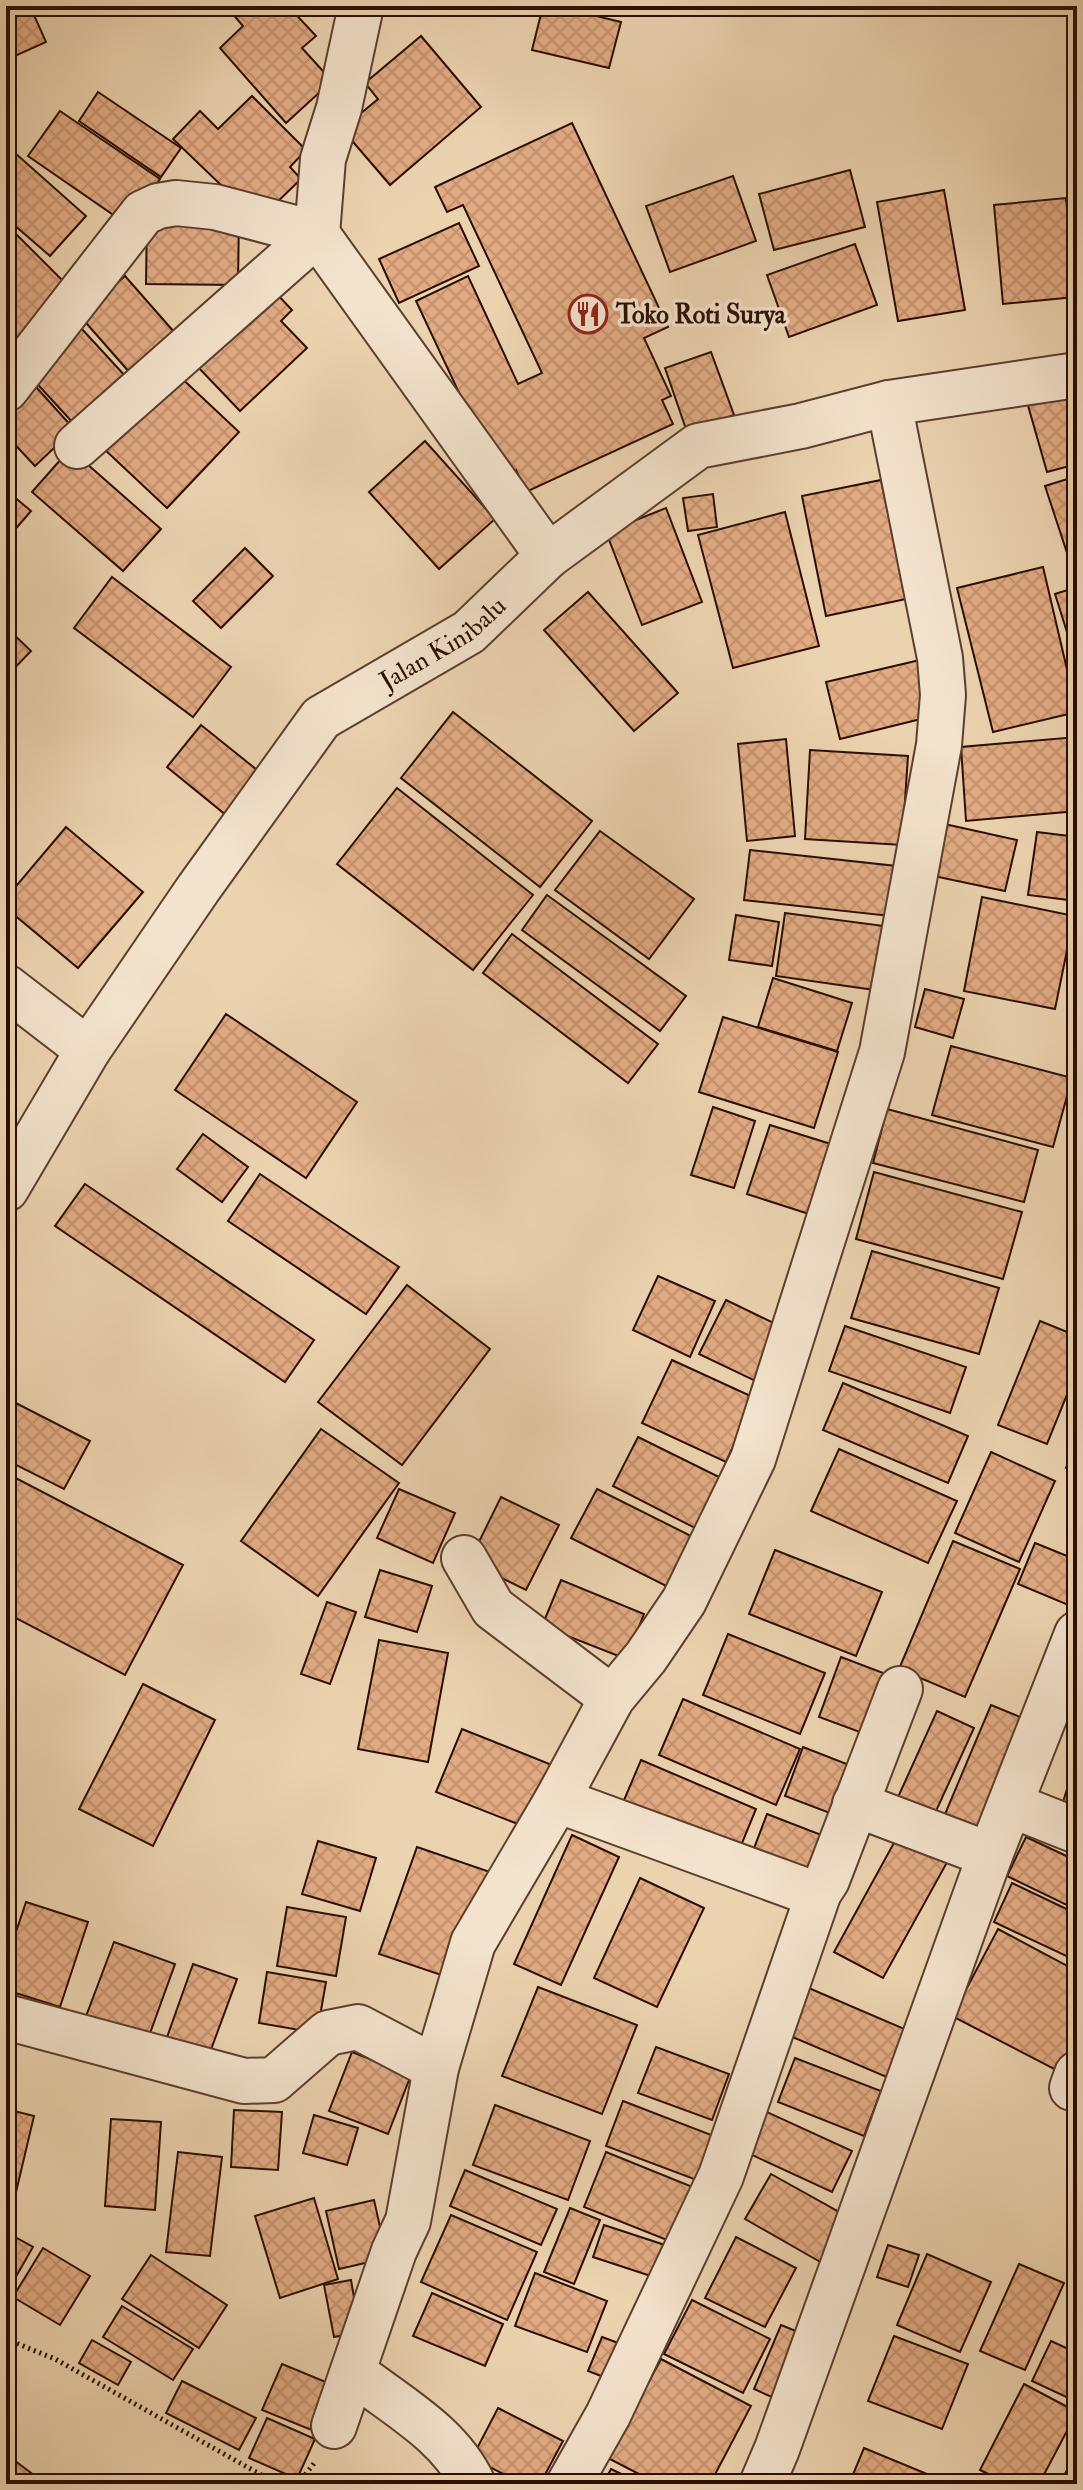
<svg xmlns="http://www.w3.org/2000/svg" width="1083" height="2490" viewBox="0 0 1083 2490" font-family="'IM FELL Double Pica',serif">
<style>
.building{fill:url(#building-cross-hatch);stroke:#2b0e02;stroke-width:2}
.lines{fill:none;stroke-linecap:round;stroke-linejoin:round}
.street-casing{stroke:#5b3f2e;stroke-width:48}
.path{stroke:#2b0e02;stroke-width:5;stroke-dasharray:2 4;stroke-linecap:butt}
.street{stroke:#f3e2cc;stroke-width:44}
.labels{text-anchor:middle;stroke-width:7;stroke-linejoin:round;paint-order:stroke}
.poi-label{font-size:26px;font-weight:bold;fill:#2b0e02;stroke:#f3e2cc;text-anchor:start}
.street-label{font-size:26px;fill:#2b0e02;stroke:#f3e2cc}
</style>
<defs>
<pattern id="building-cross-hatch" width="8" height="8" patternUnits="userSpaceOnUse" patternTransform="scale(2)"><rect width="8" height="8" fill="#e3ab84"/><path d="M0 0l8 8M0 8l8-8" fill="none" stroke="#c39270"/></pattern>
</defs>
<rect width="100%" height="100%" fill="#ecd3b0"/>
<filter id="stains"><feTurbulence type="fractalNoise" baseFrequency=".0025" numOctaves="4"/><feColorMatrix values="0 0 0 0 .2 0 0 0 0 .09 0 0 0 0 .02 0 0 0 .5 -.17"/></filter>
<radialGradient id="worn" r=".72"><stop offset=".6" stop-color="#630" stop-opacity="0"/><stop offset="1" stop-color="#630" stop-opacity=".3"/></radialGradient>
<g class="building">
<polygon points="6,6 30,6 46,42 6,60"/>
<polygon points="238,6 288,6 316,36 302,48 332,81 286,123 220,48 243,26 231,12"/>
<polygon points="543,6 555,6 621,22 609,68 532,50"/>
<polygon points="421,36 481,107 390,185 342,129 378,99 365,83"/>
<polygon points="98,92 181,148 161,177 79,121"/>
<polygon points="252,96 306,150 290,167 301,179 269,210 247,210 173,139 200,111 218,129"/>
<polygon points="60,111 160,179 128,225 28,156"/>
<polygon points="572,123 668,327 644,338 671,396 662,400 673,424 526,492 516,470 499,478 416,301 468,276 518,384 542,373 463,205 447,212 435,187"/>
<polygon points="6,145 86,216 50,256 6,218"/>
<polygon points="850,170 865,227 774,250 759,194"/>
<polygon points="733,176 756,241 670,272 646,206"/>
<polygon points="944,190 965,310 898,321 877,202"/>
<polygon points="1066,198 1075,297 1003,304 994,205"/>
<polygon points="147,214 239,215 238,285 146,284"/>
<polygon points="459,223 479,266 399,303 379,259"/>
<polygon points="6,224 73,291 11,352 6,347"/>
<polygon points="855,244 877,305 789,337 767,275"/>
<polygon points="125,276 175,333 130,373 80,316"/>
<polygon points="275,292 292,310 281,321 307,348 240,411 197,366"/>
<polygon points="81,328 127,378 75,425 29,375"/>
<polygon points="711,352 734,415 687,432 665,368"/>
<polygon points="175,372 239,432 167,508 103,448"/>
<polygon points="1077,383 1077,464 1047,472 1025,395"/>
<polygon points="36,387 74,429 35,466 6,435 6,414"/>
<polygon points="425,441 495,519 439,569 369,492"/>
<polygon points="70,449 161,529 123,571 32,492"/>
<polygon points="1077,476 1077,566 1072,568 1045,486"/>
<polygon points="881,480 906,599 826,616 802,496"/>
<polygon points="6,490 31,511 6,540"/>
<polygon points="713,494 717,527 688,531 683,498"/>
<polygon points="666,508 702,602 642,625 606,532"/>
<polygon points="785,512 819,646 733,668 698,535"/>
<polygon points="245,548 273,576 221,628 193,601"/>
<polygon points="1043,567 1077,712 993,732 957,588"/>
<polygon points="112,577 231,667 193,717 74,628"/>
<polygon points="1077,587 1077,664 1055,594"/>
<polygon points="588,592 678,693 634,731 544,630"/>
<polygon points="6,627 31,651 6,677"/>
<polygon points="920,660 933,716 840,739 826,682"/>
<polygon points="453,712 592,821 540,887 401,778"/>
<polygon points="201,725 272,782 237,824 167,767"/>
<polygon points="1077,737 1077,811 966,821 961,747"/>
<polygon points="786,739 795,836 747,841 738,744"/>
<polygon points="810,750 908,756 902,845 805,839"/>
<polygon points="397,788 533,895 473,970 337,864"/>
<polygon points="940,823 1017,840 1005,891 929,875"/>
<polygon points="66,827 143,892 78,968 6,908 6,898"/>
<polygon points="600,831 694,899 649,959 555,890"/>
<polygon points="1037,832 1077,837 1077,901 1028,895"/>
<polygon points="750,850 896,866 890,916 744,900"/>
<polygon points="547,895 686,996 660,1031 522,930"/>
<polygon points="982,897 1074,916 1055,1009 964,991"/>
<polygon points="785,913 884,926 875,990 776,976"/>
<polygon points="736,915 779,922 772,966 729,960"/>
<polygon points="512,934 658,1044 628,1083 483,973"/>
<polygon points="773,978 852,1003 837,1051 758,1027"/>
<polygon points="925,989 964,999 953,1038 915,1027"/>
<polygon points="226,1014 357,1102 306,1178 175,1090"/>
<polygon points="723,1017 838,1052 814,1128 699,1092"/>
<polygon points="951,1046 1072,1078 1053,1147 932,1115"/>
<polygon points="713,1107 755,1121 734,1188 691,1175"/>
<polygon points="887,1109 1038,1150 1024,1202 873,1163"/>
<polygon points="770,1125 834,1145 812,1215 747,1194"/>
<polygon points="203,1134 248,1167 222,1202 177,1169"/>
<polygon points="874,1172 1022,1212 1003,1279 856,1239"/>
<polygon points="260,1174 399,1267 366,1314 228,1221"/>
<polygon points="85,1184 314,1340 285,1382 55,1226"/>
<polygon points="872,1251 999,1288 979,1354 851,1318"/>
<polygon points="658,1276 715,1301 690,1357 633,1330"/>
<polygon points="407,1285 490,1349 402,1465 318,1402"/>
<polygon points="726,1300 790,1331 764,1385 699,1354"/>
<polygon points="1040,1321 1077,1336 1077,1370 1047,1444 998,1425"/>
<polygon points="845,1326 966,1367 950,1413 829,1371"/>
<polygon points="672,1360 755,1398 726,1462 642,1423"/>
<polygon points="843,1383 968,1436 948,1483 823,1430"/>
<polygon points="6,1398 90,1441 64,1489 6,1460"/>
<polygon points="321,1429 399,1483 318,1596 241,1541"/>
<polygon points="638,1437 723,1479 697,1529 613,1486"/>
<polygon points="1077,1438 1077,1472 1066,1468"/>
<polygon points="839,1449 957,1501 928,1563 811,1511"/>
<polygon points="991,1452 1055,1481 1019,1562 955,1533"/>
<polygon points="6,1473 183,1565 125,1675 6,1613"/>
<polygon points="399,1489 455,1513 433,1563 377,1538"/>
<polygon points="597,1489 705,1543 680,1593 571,1538"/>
<polygon points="501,1497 559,1525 526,1590 469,1562"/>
<polygon points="953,1541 1020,1569 965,1697 899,1669"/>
<polygon points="1035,1543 1077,1560 1077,1597 1073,1607 1018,1584"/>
<polygon points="775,1550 882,1592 856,1656 749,1614"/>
<polygon points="380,1570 432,1586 417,1632 365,1617"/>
<polygon points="561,1580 644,1614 626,1659 542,1626"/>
<polygon points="327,1602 356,1612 330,1684 301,1674"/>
<polygon points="728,1634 825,1673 800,1734 703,1695"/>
<polygon points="379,1640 448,1653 428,1762 358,1749"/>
<polygon points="841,1657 899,1679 876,1738 819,1717"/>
<polygon points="143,1684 215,1720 153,1846 79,1809"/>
<polygon points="683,1699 800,1749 776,1805 659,1755"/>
<polygon points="991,1705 1032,1722 982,1843 940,1826"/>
<polygon points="937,1711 974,1728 931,1822 894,1806"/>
<polygon points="462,1729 552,1765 528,1828 436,1792"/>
<polygon points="803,1747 862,1770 843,1818 785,1796"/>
<polygon points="1077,1757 1077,1824 1058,1818"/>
<polygon points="641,1760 756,1809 738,1853 622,1805"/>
<polygon points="767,1814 837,1841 820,1886 750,1859"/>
<polygon points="901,1830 950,1857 883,1978 834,1952"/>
<polygon points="572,1835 619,1857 561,1985 514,1964"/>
<polygon points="1026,1837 1077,1861 1077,1910 1007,1876"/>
<polygon points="318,1841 376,1858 360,1911 302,1894"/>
<polygon points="417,1847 496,1874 459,1981 379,1954"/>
<polygon points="640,1878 704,1908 657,2007 594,1978"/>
<polygon points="1012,1883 1077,1914 1077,1961 994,1922"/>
<polygon points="26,1902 88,1922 60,2007 6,1990 6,1962"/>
<polygon points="287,1907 346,1917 336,1976 277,1966"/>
<polygon points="998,1929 1077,1971 1077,2036 1058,2071 952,2016"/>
<polygon points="114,1942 175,1964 144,2050 82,2027"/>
<polygon points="193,1964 237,1979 209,2055 166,2040"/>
<polygon points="267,1972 326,1982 317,2033 259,2023"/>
<polygon points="804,1986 916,2034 896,2081 783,2033"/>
<polygon points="538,1987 637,2025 602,2114 502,2076"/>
<polygon points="656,2047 729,2074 712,2120 638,2093"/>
<polygon points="352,2052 411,2075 388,2134 329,2111"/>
<polygon points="795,2058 881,2091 864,2136 778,2102"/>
<polygon points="623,2101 719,2138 702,2182 606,2146"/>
<polygon points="495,2105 590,2141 568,2200 473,2165"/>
<polygon points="756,2107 852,2151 832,2192 737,2148"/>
<polygon points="6,2109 34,2116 13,2205 6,2204"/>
<polygon points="234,2110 282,2112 278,2170 231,2167"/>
<polygon points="314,2115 358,2128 347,2165 303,2153"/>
<polygon points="111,2119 161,2122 155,2210 105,2206"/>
<polygon points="178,2152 222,2157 210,2256 166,2252"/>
<polygon points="606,2152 700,2190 677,2244 584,2207"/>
<polygon points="465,2170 557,2209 541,2245 450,2206"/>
<polygon points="771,2174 848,2217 822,2263 745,2219"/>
<polygon points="314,2198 338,2279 280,2298 255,2216"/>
<polygon points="374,2200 387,2258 339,2269 326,2211"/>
<polygon points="570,2208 600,2220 574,2284 544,2272"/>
<polygon points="451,2215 537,2252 507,2320 421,2282"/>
<polygon points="604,2225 674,2248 663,2280 593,2257"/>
<polygon points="6,2232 33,2247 6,2294"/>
<polygon points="736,2237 796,2268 765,2327 705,2298"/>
<polygon points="888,2245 919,2255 908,2287 877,2277"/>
<polygon points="43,2248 90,2276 60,2325 13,2297"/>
<polygon points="927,2254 991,2282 960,2352 897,2325"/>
<polygon points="151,2255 227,2305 199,2348 122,2299"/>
<polygon points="1019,2264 1064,2283 1025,2370 980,2351"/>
<polygon points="535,2273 607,2301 587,2352 515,2326"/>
<polygon points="351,2280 360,2332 334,2337 324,2285"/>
<polygon points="432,2293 503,2324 485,2366 413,2336"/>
<polygon points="692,2300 770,2339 743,2393 664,2354"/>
<polygon points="122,2306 193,2349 173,2380 103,2337"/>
<polygon points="781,2325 813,2338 785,2403 754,2389"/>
<polygon points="894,2336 968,2364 942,2429 868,2401"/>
<polygon points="602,2337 632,2348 619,2383 588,2371"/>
<polygon points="92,2340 131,2362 118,2385 79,2363"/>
<polygon points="1051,2341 1077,2353 1077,2402 1032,2381"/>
<polygon points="661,2359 751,2406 710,2484 658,2484 608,2458"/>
<polygon points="282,2364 338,2387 319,2433 262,2410"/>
<polygon points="182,2381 256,2418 239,2450 166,2413"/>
<polygon points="1024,2384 1077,2412 1039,2484 1009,2484 980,2470"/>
<polygon points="498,2408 563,2441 540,2484 523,2484 472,2458"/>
<polygon points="267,2418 315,2439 297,2479 249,2458"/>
<polygon points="864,2448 951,2484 849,2484"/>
<polygon points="1077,2453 1077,2484 1059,2484"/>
<polygon points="6,2454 35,2476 29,2484 6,2484"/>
<polygon points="611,2469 642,2484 603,2484"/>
</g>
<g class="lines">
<g class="street-casing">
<g id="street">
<polyline points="6,389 143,213 158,206 176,203 215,207 317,234 548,556"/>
<polyline points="77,446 317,234 323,159 339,108 361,6"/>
<polyline points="6,987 88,1050"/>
<path id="s1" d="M 6,1189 L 88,1050 L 198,889 L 321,718 L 469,632 L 548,556 L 698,446 L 801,426 L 889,403 L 1077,375"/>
<polyline points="464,1558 493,1608 612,1698"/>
<polyline points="557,1800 809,1892 819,1892 827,1880 900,1689"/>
<polyline points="855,1804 990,1855"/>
<polyline points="1011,1805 1077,1831"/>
<polyline points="6,2017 244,2081 274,2080 328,2033 358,2027 436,2068"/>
<polyline points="1072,2088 1077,2074"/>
<path d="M 352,2374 L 364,2380 C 404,2410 451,2437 473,2484"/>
<polyline points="334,2426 394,2251 408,2221 436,2068 473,1943 557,1800 612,1698 646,1657 684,1601 753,1459 882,1052 939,745 943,695 940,658 889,403"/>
<polyline points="569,2484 608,2415 721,2176 819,1892"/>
<polyline points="762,2484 777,2449 990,1855 1077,1634"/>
</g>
</g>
<g class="path">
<polyline points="6,2339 55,2359 265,2477 298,2484"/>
<polyline points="298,2484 315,2462"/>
</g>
<use href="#street" class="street"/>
</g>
<defs>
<g id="restaurant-ring" transform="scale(2)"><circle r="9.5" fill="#f3e2cc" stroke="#8f2418" stroke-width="1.5"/><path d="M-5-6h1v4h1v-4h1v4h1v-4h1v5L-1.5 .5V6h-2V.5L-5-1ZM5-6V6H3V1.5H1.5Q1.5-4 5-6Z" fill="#8f2418"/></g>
</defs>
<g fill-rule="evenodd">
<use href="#restaurant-ring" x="588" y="314"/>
</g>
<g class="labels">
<g class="poi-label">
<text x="616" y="323">Toko Roti Surya</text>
</g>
<g class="street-label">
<text dy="9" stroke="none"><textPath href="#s1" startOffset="710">Jalan Kinibalu</textPath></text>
</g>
</g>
<rect width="1083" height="2490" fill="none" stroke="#ecd3b0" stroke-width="32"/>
<rect x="8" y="8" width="1067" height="2474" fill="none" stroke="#2b0e02" stroke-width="4"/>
<rect x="16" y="16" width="1051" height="2458" fill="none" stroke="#2b0e02" stroke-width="2"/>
<rect width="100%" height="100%" filter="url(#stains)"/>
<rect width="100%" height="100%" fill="url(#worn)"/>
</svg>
